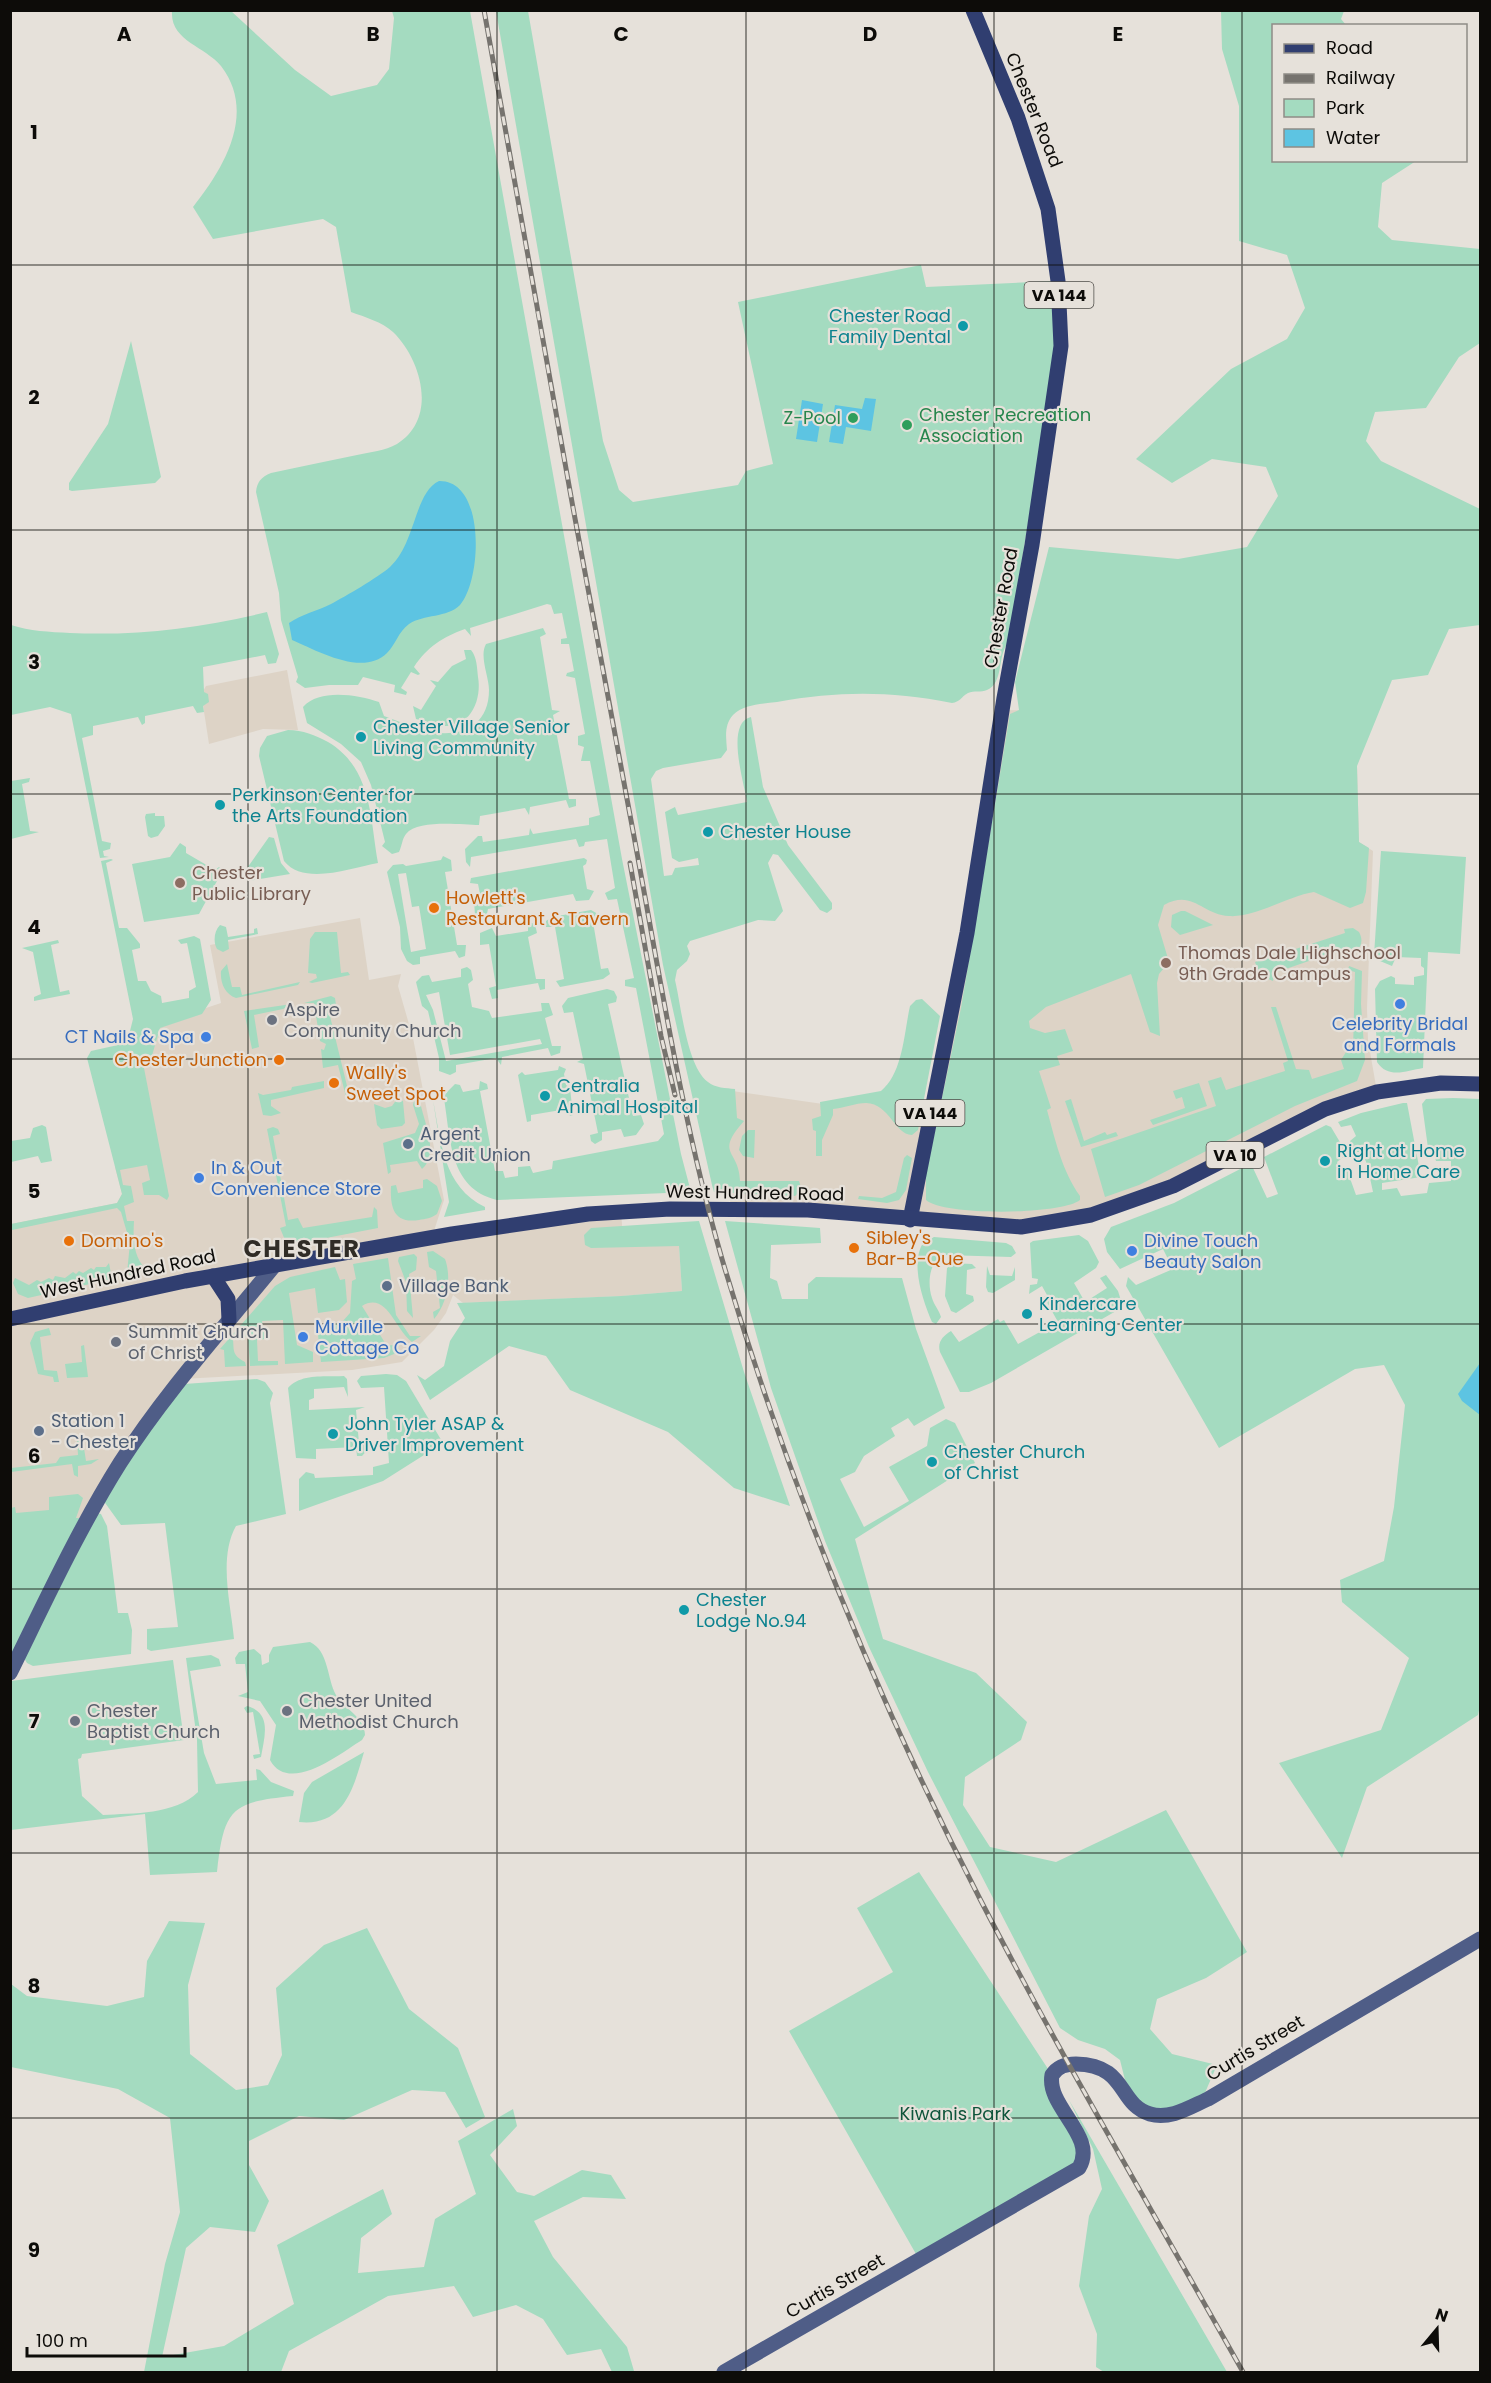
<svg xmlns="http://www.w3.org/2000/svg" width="1491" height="2383" viewBox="0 0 1491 2383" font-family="Poppins,sans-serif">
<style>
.built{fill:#ddd3c6}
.green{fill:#a4dbc0;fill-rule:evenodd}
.water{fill:#5dc4e2}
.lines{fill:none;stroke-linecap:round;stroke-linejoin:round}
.secondary{stroke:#4f5d87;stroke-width:15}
.primary{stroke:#303e70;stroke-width:15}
.rail-casing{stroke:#76736e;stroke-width:5}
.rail{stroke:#e6e1da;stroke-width:3;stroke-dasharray:9;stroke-linecap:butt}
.grid{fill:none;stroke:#0d0c09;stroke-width:1.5;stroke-opacity:0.55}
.culture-dot{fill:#0f9aa8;stroke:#e6e1da;stroke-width:2}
.leisure-dot{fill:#2e9e5b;stroke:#e6e1da;stroke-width:2}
.education-dot{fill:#8d6e63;stroke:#e6e1da;stroke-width:2}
.food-dot{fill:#e8710a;stroke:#e6e1da;stroke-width:2}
.shop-dot{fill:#3f7fe0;stroke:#e6e1da;stroke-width:2}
.worship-dot{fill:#6b7280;stroke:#e6e1da;stroke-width:2}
.service-dot{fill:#5c6f8a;stroke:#e6e1da;stroke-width:2}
.labels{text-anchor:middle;stroke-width:4.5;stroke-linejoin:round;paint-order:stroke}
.shield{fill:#e6e1da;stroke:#4e4c48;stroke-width:1.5}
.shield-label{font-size:16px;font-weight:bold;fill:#0d0c09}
.street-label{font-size:18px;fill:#0d0c09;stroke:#e6e1da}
.culture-label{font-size:18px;fill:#0d838f;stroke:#e6e1da;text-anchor:start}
.leisure-label{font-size:18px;fill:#27864d;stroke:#e6e1da;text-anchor:start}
.education-label{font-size:18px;fill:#785e54;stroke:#e6e1da;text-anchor:start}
.food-label{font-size:18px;fill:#c56008;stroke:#e6e1da;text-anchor:start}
.worship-label{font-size:18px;fill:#5b616d;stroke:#e6e1da;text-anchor:start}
.shop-label{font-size:18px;fill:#366cbe;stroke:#e6e1da;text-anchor:start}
.service-label{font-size:18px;fill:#4e5e75;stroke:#e6e1da;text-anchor:start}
.park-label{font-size:18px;fill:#0e553b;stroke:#e6e1da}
.district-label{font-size:24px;font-weight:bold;letter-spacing:1.5px;fill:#302c26;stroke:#e6e1da}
.grid-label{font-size:20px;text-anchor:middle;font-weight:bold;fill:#0d0c09;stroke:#e6e1da;stroke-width:4.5;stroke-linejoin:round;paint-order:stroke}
</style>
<rect width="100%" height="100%" fill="#e6e1da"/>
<g class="built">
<polygon points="287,670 298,730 263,729 209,744 203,705 202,693 206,686"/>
<polygon points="1003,710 1107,712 1357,766 1359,842 1373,851 1367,1008 1368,1040 1377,1092 1172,1185 1090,1215 1021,1226 911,1219"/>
<polygon points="360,918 369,980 401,974 398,986 413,1038 444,1200 432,1237 621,1213 623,1235 679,1246 682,1291 622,1296 463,1303 453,1295 446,1313 434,1330 402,1362 352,1370 181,1379 87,1518 11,1519 11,1224 117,1203 122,1194 115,1167 161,1159 139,1066 158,1024 221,1003 210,945"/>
<polygon points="725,1090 823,1104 876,1099 930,1111 910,1219 729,1208 735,1176 726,1154"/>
</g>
<g class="green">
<path d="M 172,11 L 231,11 L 295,70 L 331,96 L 377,85 L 389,69 L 394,18 L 392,11 L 470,11 L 622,859 L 681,1154 L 691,1192 L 497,1200 C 449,1188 451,1140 444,1099 L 446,1093 L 455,1084 L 460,1085 L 463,1092 L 479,1089 L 480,1081 L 487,1084 L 488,1089 L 480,1091 L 495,1171 L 503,1171 L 505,1178 L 518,1176 L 518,1167 L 530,1166 L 533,1173 L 552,1169 L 553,1161 L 658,1141 L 664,1134 L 636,988 L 625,986 L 625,980 L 634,978 L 617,899 L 608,900 L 605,893 L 615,888 L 607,839 L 585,842 L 584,846 L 579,847 L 576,839 L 471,857 L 470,867 L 466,862 L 465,849 L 478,836 L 482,836 L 483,842 L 529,835 L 530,828 L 533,834 L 589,825 L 589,818 L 600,815 L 590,761 L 581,761 L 584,747 L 578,745 L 578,736 L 585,734 L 575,678 L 566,676 L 567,673 L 574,671 L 569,644 L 561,644 L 561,639 L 567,638 L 562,613 L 554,614 L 551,605 L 547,604 L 470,628 L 471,636 L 465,629 C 443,637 427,647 414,667 L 420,674 L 418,675 L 411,672 L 401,688 L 407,692 L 406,695 L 394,692 L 395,685 L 363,677 L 358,685 L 329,685 L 305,688 L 296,682 L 298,677 L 281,620 L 279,593 L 256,492 C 257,482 261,477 271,473 C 299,467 328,461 357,455 C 370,452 385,451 397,444 C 438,419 422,360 393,332 C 382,322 365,317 351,312 L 336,227 L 323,219 L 213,239 L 193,207 C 224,168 257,113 221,66 C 205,46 170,41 172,11 Z"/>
<path d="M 496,11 L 528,11 L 603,441 L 619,490 L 633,502 L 738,485 L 746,471 L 773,464 L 738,302 L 921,265 L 926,287 L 1055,281 L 1055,352 L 1052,380 L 1008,643 C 997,656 1004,683 987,690 C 981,693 974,690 968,693 C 961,697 960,702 952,703 C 889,691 840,691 777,702 C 762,704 744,704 733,715 C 724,725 726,737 727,750 L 721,758 L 663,768 L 656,771 L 651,779 L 664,876 L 672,875 L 675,868 L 699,865 L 698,858 L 679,862 L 672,858 L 665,812 L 675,807 L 678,815 L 747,802 C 744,782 725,723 751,717 L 763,787 L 788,845 L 832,903 L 832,909 L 827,913 L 820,910 L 778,855 L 773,854 L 768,863 L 783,911 L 775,921 L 758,920 L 690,941 L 687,946 L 690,954 L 687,961 L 677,970 L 675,980 C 681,1005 687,1067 708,1082 C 715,1088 726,1088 735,1089 L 737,1118 L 744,1121 C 714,1155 739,1149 740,1181 L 799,1181 L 802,1190 L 795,1196 L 714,1192 L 712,1185 L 663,965 Z"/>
<path d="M 1221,11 L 1344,11 L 1341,19 L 1346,25 L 1274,26 L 1274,160 L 1416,161 L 1382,183 L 1378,227 L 1392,240 L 1480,249 L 1480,343 L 1459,357 L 1426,408 L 1375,412 L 1366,441 L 1381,461 L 1480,509 L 1480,625 L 1449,629 L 1428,675 L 1392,680 L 1357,766 L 1359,842 L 1369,848 L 1366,892 L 1363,903 L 1350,908 L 1314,892 C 1288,896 1255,918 1229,916 C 1202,915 1193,889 1164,905 L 1158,925 L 1169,962 L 1159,974 L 1157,983 L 1160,1036 L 1150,1032 L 1131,974 L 1046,1007 L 1029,1021 L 1030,1028 L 1045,1033 L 1065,1029 L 1073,1051 L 1057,1056 L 1060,1065 L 1039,1071 L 1051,1108 L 1047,1110 C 1055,1139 1062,1171 1080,1196 L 1080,1200 C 1061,1215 944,1216 926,1200 L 926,1174 L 961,1008 L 1010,714 L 1019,710 L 1015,682 L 1049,547 L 1178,559 L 1247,547 L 1278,496 L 1266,467 L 1212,459 L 1172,483 L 1136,459 L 1231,369 L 1287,339 L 1305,308 L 1287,255 L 1239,241 L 1239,106 L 1222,49 Z"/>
<polygon points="131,341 161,477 155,483 72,491 69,490 69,483 108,424"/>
<path d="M 267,612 L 279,654 L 276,663 L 268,664 L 265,655 L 203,667 L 204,692 L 208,694 L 209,702 L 203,706 L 204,712 L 197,713 L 193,706 L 145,716 L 145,723 L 142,725 L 138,717 L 93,726 L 93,735 L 82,738 L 102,841 L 111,843 L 110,849 L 103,851 L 104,856 L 109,857 L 100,858 L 71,714 L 50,707 L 11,715 L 11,625 C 30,631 49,632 70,633 C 137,636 202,628 267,612 Z"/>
<path d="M 543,628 L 546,634 L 540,637 L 552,710 L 560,711 L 553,715 L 569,799 L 576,799 L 576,806 L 569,808 L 566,800 L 530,807 L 529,815 L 525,808 L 480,816 L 479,825 C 462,825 418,819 406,834 C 402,839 402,846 399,852 L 392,854 L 382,846 L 385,842 L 371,785 L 361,762 L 341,744 L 307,723 L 303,707 C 320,688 358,695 379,702 L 384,716 L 408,725 L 412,732 L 417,731 L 417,728 C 449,740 489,733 489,690 C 489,677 479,656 486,644 Z"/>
<path d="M 464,650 L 471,650 C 477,657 477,668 478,677 C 482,699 471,728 443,726 C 434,725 425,721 416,719 L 413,706 L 421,710 L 436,686 L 430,680 L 438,682 L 452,666 L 466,659 Z"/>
<path d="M 288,730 C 303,730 315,735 328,742 C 372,768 370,818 378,863 C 351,868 304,886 284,861 L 259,756 L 260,748 L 267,736 Z"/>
<polygon points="30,778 29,782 22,784 30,831 39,832 11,839 11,781"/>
<polygon points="155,813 155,816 164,816 165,826 158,836 151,838 148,836 145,817 146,814"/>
<polygon points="269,837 274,838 281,863 290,874 248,881 245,871"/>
<polygon points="180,843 186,847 186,853 215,870 219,867 223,870 199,914 144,922 132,864 170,857"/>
<path d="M 1381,851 L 1466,857 L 1460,954 L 1428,952 L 1423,1068 C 1406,1071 1388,1079 1377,1062 L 1375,989 L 1380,981 L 1391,976 L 1395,978 L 1395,984 L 1414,985 L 1414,977 L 1424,975 L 1424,968 L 1421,966 L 1421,958 L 1396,957 L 1392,966 L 1380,961 L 1374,955 Z"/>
<path d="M 443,856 L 451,860 L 452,871 L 445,872 L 457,945 L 466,945 L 465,956 L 459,958 L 455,951 L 420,957 L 420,964 L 413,965 L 407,961 L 401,949 L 400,927 L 387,872 L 393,865 L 403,864 L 406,866 L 441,860 ZM 398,874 L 406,873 L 412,907 L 419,906 L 426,949 L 411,952 Z"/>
<polygon points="584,858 587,860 586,864 583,866 587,889 594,891 589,900 576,901 573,894 488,909 486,918 478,919 475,915 474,901 481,899 478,884 470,883 471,878"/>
<path d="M 111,859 L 113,860 L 106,863 L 119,928 L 127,928 L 140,944 L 140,948 L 132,950 L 138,981 L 146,981 L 151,991 L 161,996 L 162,1003 L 189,998 L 189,991 L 196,987 L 187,943 L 181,944 L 178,940 L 194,936 L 200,939 L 211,1000 L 202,1014 L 160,1028 L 151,1059 L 143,1063 L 169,1196 L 167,1200 L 159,1195 L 144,1195 L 142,1183 L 150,1180 L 147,1165 L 120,1170 L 123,1185 L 131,1186 L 134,1202 L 124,1206 L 127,1221 L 134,1221 C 133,1238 133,1257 146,1269 L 144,1272 L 130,1275 L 127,1273 L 130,1243 L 121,1212 L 117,1208 L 12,1230 L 10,1237 L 11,1224 L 117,1203 L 122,1194 L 87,1058 L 91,1051 L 127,1043 L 133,1019 L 101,861 Z"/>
<polygon points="591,910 598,914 599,919 593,922 601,969 608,968 610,974 603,979 560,987 556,981 564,979 555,927 546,927 546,921 552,917"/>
<polygon points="1181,911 1185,911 1213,925 1180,935 1171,927 1172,915"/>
<polygon points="528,922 535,924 537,933 528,937 536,979 545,979 545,989 540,990 538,983 497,990 498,998 492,999 489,988 496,986 489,944 480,945 480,933 492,928 496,936 528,931"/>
<path d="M 220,925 L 226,927 L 228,937 L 254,933 L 254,929 L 257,928 L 258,934 L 228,940 L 229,949 L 223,952 L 217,949 C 213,942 214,931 220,925 Z"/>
<path d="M 1353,928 L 1359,932 C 1366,945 1357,953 1345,957 L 1341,950 L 1274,973 L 1273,981 L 1260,976 L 1255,962 L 1345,933 L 1344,929 Z"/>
<polygon points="315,932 337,932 341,973 348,972 350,975 312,983 309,982 317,978 316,974 308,973 310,939"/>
<polygon points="58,940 59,943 51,945 60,992 69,990 70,994 34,1001 34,997 41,994 33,952 22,948"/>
<path d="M 227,964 L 232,987 L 240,987 L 242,995 L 300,982 L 298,985 L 236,998 C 225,994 220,983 221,971 Z"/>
<polygon points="1349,966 1362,971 1361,1004 1365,1060 1357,1081 1295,1106 1139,1185 1105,1197 1091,1149 1216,1106 1208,1081 1221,1077 1226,1090 1285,1071 1283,1063 1288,1061 1271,1007 1276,1007 1296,1069 1309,1070 1312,1079 1344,1069 1341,1060 1346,1052 1353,1051 1355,972 1348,970"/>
<path d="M 467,967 L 471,970 L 473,980 L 468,984 L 472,1007 L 489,1011 L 492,1018 L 542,1011 L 541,1003 L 549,1003 L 553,1015 L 545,1018 L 552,1046 L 561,1046 L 560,1053 L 551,1056 L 548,1048 L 502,1057 L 501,1065 L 496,1058 L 456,1065 L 456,1072 L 450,1075 L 439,1071 L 439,1058 L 428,1011 L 422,1006 L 416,982 L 422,976 L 429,975 L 432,982 L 461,977 L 461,969 ZM 439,992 L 450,1055 L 540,1039 L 542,1044 L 446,1061 L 433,1010 L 426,995 Z"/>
<polygon points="607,989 614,991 617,997 616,1002 608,1004 633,1116 641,1115 644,1124 636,1135 624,1137 621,1129 602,1132 602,1140 595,1144 591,1141 590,1135 598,1133 584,1064 577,1062 583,1059 573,1012 564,1013 562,1006 568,998"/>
<polygon points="331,996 335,998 336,1005 328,1008 348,1090 353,1089 355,1093 346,1097 338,1065 323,1068 321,1049 324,1050 326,1044 320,1041 314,1003 304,1003"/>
<path d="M 922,999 L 940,1016 L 918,1130 L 912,1135 C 894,1134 890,1104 866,1103 C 856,1103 843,1108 833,1109 L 833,1115 L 822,1140 L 822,1156 L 816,1156 L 816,1131 L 813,1130 L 812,1119 L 821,1116 L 820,1102 L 881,1091 C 903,1073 904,1033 910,1006 L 916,1000 Z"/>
<polygon points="292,1004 283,1009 254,1015 259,1047 252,1049 244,1011"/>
<polygon points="559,1066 566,1069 564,1074 566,1085 570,1088 573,1115 570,1116 567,1109 531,1115 531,1121 527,1122 518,1075 522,1072 525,1075 558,1070"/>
<polygon points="324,1081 324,1088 271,1100 271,1106 281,1113 271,1116 263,1115 258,1093 263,1095 291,1090 292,1087"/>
<polygon points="1199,1083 1207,1106 1153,1125 1150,1120 1185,1108 1182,1097 1176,1099 1173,1091"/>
<polygon points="1453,1098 1480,1099 1480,1706 1478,1715 1367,1787 1342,1858 1279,1763 1381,1730 1409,1658 1342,1602 1340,1580 1384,1561 1394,1507 1405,1405 1384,1365 1355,1369 1219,1448 1126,1286 1128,1277 1136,1285 1173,1269 1163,1249 1120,1269 1107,1252 1104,1239 1111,1227 1174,1203 1248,1165 1253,1168 1267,1198 1278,1194 1264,1157 1326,1125 1331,1127 1347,1154 1337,1162 1340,1169 1346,1167 1356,1195 1373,1192 1367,1164 1362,1152 1353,1152 1350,1141 1356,1136 1351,1125 1341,1127 1338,1122 1361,1113 1403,1103 1407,1103 1421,1177 1382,1183 1382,1190 1397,1188 1401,1196 1427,1193 1429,1183 1451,1181 1451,1161 1436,1161 1433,1150 1428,1148 1422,1104 1426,1099"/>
<polygon points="397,1099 403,1101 405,1123 402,1126 381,1129 377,1125 374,1104 385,1108 392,1106"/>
<polygon points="1071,1099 1084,1141 1105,1132 1107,1135 1116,1132 1118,1136 1081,1147 1065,1101"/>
<path d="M 433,1100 C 441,1141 443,1187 485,1207 L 485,1210 L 444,1217 L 449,1202 Z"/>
<path d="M 414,1101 L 421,1106 C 425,1124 439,1155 422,1169 L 417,1161 L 390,1165 L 391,1172 L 388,1174 L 383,1143 L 415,1133 L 419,1124 L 413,1105 Z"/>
<polygon points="42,1125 46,1127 52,1161 41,1163 38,1156 11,1162 11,1141 30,1138 33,1128"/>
<polygon points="273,1127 278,1129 280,1134 273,1136 282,1186 289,1186 291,1189 283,1192 288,1220 298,1218 303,1228 372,1217 374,1207 377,1210 378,1228 295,1244 285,1240 280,1228 286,1226 267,1129"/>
<polygon points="748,1130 755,1130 754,1158 743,1156 739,1150 742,1136"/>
<polygon points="907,1155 912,1158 906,1190 899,1200 887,1203 858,1199 859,1196 882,1198 896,1192 904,1158"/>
<path d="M 427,1179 L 437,1186 L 442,1201 L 437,1214 C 432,1218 425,1219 419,1220 C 394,1224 390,1208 391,1186 L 396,1185 L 398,1193 L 423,1188 L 423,1180 Z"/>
<polygon points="699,1221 744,1372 790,1506 734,1488 668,1432 570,1390 546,1356 509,1346 430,1400 417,1375 425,1380 444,1366 450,1341 465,1318 457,1303 621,1296 682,1291 679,1246 591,1248 585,1245 584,1235 591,1228"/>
<polygon points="725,1221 820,1228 821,1243 771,1245 770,1278 777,1281 782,1299 808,1299 808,1284 816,1277 902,1278 916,1329 945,1408 914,1426 908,1418 891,1428 895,1436 864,1456 855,1472 840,1479 864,1527 909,1501 889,1467 927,1446 930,1428 946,1419 955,1423 975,1463 855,1539 883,1639 976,1673 1027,1722 1021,1740 965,1777 963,1805 990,1847 1056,1862 1166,1810 1247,1952 1206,1978 1157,1999 1150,2029 1172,2054 1217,2065 1204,2095 1164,2112 1139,2103 1125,2080 1120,2060 1105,2049 1078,2040 1060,2028 928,1772 869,1647 825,1541 771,1388"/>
<path d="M 1079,1235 L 1088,1241 L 1099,1262 L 1096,1268 L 1074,1283 L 1085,1302 L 1107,1288 L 1100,1278 L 1106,1275 L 1118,1291 L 1123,1307 L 991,1383 L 969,1392 L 960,1392 L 940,1352 C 937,1342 943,1336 951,1331 L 959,1342 L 998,1319 L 1000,1322 L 1004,1320 L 1018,1344 L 1058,1322 L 1044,1297 L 1047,1295 L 1042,1286 L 1029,1294 L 1030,1285 L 1037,1284 L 1038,1279 L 1032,1278 L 1030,1243 L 1033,1241 Z"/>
<path d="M 934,1237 L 1006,1243 L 1012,1246 L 1016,1253 L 1011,1257 L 945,1255 C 929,1259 927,1284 932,1298 C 934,1305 939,1310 941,1317 L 936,1324 L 932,1322 C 923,1301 910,1264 923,1243 Z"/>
<path d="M 433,1251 L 445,1259 C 452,1278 447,1304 434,1319 L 433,1312 L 440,1308 L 436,1271 L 429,1267 L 427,1252 Z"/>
<polygon points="414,1254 417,1257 416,1270 409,1274 413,1318 407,1311 406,1282 398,1261 399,1257"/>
<path d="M 388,1258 L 396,1315 L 410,1336 L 421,1336 L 412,1342 C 395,1330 387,1291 362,1306 L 387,1346 L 398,1344 L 399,1352 L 384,1358 L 321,1362 L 318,1335 L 321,1327 L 342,1322 L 350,1313 L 352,1281 L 356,1279 L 353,1264 Z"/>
<polygon points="109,1263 112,1279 28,1298 18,1294 13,1283 15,1278 29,1285 37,1280 41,1282 49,1278 53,1280 55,1276 65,1278 73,1272 76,1274 79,1271 83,1273 91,1268 94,1270 96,1267 106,1267"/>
<polygon points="952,1263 972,1264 976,1268 967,1270 966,1294 973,1296 974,1301 956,1313 951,1311 945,1296 947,1268"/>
<polygon points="987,1266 990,1275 1012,1276 1015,1267 1015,1280 993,1293 988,1292 986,1287"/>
<path d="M 335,1267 L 340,1280 L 345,1279 L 347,1302 L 339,1310 L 318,1313 L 315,1288 L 289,1293 L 297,1345 L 313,1352 L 313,1362 L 285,1364 L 283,1320 L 262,1321 L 265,1339 L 257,1340 L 258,1361 L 278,1361 L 278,1365 L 250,1366 L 248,1338 L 242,1334 L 233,1339 C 234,1351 232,1355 245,1362 L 246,1366 L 225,1367 L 224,1350 L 220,1349 L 275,1286 L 290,1277 Z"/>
<polygon points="49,1328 51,1335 40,1337 44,1370 57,1371 59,1382 54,1382 53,1377 38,1374 30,1343 35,1332"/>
<polygon points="84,1345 88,1377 67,1378 65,1364 82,1362 81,1346"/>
<polygon points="386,1374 397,1375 406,1381 443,1443 383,1481 299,1511 299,1479 306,1472 314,1474 315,1478 373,1475 373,1467 389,1463 384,1387 361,1388 357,1381 361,1376"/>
<path d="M 344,1376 L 347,1379 L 348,1397 L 344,1387 L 314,1389 L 314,1398 L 309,1400 L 309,1410 L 365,1407 L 356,1410 L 359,1443 L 368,1443 L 369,1448 L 362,1456 L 357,1456 L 356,1447 L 316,1449 L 316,1459 L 296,1458 L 288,1388 C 301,1373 325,1377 344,1376 Z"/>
<path d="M 257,1379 L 265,1382 L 273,1393 L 270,1403 L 286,1514 L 236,1526 C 218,1558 231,1605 234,1639 L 151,1651 L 147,1649 L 147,1629 L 178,1627 L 165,1523 L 121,1525 L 103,1500 L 140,1440 L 184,1384 Z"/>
<polygon points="77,1439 79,1439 81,1448 84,1448 86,1461 99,1459 91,1464 78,1466 78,1477 74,1475 72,1464 11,1472 11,1468 56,1463 60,1457 78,1455"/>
<polygon points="78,1494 83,1498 76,1518 87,1518 11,1671 11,1508 15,1507 16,1513 49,1510 49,1497"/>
<polygon points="97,1513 101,1514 107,1526 118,1613 128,1613 132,1630 131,1654 33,1666 27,1663 24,1658"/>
<path d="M 310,1642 C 329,1651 327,1679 336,1695 C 344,1709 365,1717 365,1735 L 362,1740 C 341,1753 289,1795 270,1760 L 276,1725 L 260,1701 L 238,1696 L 248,1692 L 245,1664 L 236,1664 L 235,1658 L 239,1652 L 254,1649 L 261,1655 L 262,1665 L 269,1662 L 269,1655 L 273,1647 Z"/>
<path d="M 211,1655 L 219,1659 L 221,1666 L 190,1671 L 204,1753 L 216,1784 L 257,1780 L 256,1769 L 260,1770 L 271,1782 L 294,1791 L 293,1796 C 231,1802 224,1809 217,1872 L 150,1875 L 145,1814 L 11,1830 L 11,1681 L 173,1660 L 184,1740 L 82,1754 L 81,1758 L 78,1759 L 82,1796 L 103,1815 C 133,1813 175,1815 198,1792 L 197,1740 L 186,1658 Z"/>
<path d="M 247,1706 C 273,1713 264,1738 261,1757 L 254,1759 L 253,1755 L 260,1754 L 253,1712 L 247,1713 L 244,1708 Z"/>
<path d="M 364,1752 C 354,1786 345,1827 299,1822 L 304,1793 L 312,1782 Z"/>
<polygon points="919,1872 1052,2075 1083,2151 1079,2168 916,2254 789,2031 893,1972 857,1908"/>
<polygon points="169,1921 205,1923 188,1985 190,2054 236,2090 268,2085 282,2055 276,1988 324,1945 367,1928 409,2009 458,2048 485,2117 466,2128 445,2092 412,2090 344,2120 299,2116 249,2141 249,2165 269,2201 255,2232 210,2227 186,2248 162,2357 224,2346 294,2304 277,2245 383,2189 392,2214 361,2238 358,2273 424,2267 435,2219 476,2194 458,2141 513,2109 517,2126 490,2155 517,2192 534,2196 582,2170 611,2175 626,2199 583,2197 534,2221 553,2257 627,2347 634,2371 639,2372 612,2372 601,2349 567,2355 543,2319 516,2305 473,2317 454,2286 388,2296 289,2351 281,2372 144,2372 165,2264 180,2212 170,2118 118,2089 11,2067 11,1984 27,1996 107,2006 144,1997 147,1961"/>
<polygon points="1069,2100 1227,2372 1104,2372 1096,2367 1097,2334 1079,2286 1089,2216 1102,2189 1093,2149"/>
</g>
<g class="water">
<polygon points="865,398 876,399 871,431 846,427 843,444 829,442 835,405 862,409"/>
<polygon points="802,400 823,404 817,442 796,439"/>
<path d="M 439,481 C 486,480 482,580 460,605 C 447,618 424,614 409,624 C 398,632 396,644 387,653 C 363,677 318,651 292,640 L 289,623 C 302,614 317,611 331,604 C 346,596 377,578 390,567 C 416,543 414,493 439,481 Z"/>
<polygon points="1480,1363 1480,1415 1462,1401 1458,1394"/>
</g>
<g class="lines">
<g class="secondary">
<path d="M 10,1673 C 45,1602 78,1530 120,1463 C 165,1393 221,1331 274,1266"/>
<path d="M 724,2372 L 1079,2168 C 1098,2136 1046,2107 1052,2075 C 1058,2066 1066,2064 1076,2064 C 1128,2065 1117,2104 1150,2114 C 1170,2120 1190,2107 1208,2099 L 1480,1939"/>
</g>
<g class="primary">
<polyline points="910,1220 967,933 1004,698 1032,545 1061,346 1058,281 1048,209 1018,118 973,10"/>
<polyline points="213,1276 228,1299 229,1320"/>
<polyline points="10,1319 185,1281 452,1234 588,1214 670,1209 808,1210 1021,1227 1091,1215 1173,1186 1325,1109 1377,1092 1441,1083 1480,1084"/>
</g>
<g class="rail-casing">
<g id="rail">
<path d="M 484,10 C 532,279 579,547 630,815 C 658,963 680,1114 722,1259 C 787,1479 875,1695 980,1899 C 1063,2060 1155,2215 1243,2372"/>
<polyline points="630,863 661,1036 675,1095"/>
</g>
</g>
<use href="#rail" class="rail"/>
</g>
<path class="grid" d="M 248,10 L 248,2372M 497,10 L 497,2372M 746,10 L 746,2372M 994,10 L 994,2372M 1242,10 L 1242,2372M 10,265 L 1480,265M 10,530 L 1480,530M 10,794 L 1480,794M 10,1059 L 1480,1059M 10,1324 L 1480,1324M 10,1589 L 1480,1589M 10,1853 L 1480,1853M 10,2118 L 1480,2118"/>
<g class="culture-dot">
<circle cx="963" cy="326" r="6"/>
<circle cx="361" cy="737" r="6"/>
<circle cx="220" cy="805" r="6"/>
<circle cx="708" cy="832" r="6"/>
<circle cx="545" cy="1096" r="6"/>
<circle cx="1325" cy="1161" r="6"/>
<circle cx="1027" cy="1314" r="6"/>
<circle cx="333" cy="1434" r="6"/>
<circle cx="932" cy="1462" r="6"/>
<circle cx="684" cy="1610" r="6"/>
</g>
<g class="leisure-dot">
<circle cx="853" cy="418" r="6"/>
<circle cx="907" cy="425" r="6"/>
</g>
<g class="education-dot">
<circle cx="180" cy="883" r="6"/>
<circle cx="1166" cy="963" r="6"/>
</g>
<g class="food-dot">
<circle cx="434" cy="908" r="6"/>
<circle cx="279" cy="1060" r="6"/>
<circle cx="334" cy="1083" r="6"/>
<circle cx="69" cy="1241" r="6"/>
<circle cx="854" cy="1248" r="6"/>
</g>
<g class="shop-dot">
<circle cx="1400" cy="1004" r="6"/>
<circle cx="206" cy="1037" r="6"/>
<circle cx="199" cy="1178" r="6"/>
<circle cx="1132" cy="1251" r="6"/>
<circle cx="303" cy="1337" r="6"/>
</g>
<g class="worship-dot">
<circle cx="272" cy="1020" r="6"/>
<circle cx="116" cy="1342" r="6"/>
<circle cx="287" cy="1711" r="6"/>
<circle cx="75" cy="1721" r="6"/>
</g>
<g class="service-dot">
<circle cx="408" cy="1144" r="6"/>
<circle cx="387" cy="1286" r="6"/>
<circle cx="39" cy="1431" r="6"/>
</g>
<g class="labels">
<g class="shield">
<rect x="1024.5" y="282" width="69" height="26" rx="4.5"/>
<rect x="895.5" y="1100" width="69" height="26" rx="4.5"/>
<rect x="1206.5" y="1142" width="57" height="26" rx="4.5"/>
</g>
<g class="shield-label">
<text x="1059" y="301">VA 144</text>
<text x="930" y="1119">VA 144</text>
<text x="1235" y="1161">VA 10</text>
</g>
<g class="street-label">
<text transform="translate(1034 110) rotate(68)" y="6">Chester Road</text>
<text transform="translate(1001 608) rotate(-80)" y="6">Chester Road</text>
<text transform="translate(755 1193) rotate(1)" y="6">West Hundred Road</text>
<text transform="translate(128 1274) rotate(-12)" y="6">West Hundred Road</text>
<text transform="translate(1255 2048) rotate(-31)" y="6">Curtis Street</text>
<text transform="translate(835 2286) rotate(-30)" y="6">Curtis Street</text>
</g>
<g class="culture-label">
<text x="951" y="322" text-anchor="end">Chester Road<tspan x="951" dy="21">Family Dental</tspan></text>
<text x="373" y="733">Chester Village Senior<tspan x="373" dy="21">Living Community</tspan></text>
<text x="232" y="801">Perkinson Center for<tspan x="232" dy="21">the Arts Foundation</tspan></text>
<text x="720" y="838">Chester House</text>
<text x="557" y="1092">Centralia<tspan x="557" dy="21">Animal Hospital</tspan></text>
<text x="1337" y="1157">Right at Home<tspan x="1337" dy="21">in Home Care</tspan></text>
<text x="1039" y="1310">Kindercare<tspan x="1039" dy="21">Learning Center</tspan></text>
<text x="345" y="1430">John Tyler ASAP &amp;<tspan x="345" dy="21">Driver Improvement</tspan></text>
<text x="944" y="1458">Chester Church<tspan x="944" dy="21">of Christ</tspan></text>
<text x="696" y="1606">Chester<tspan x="696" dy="21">Lodge No.94</tspan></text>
</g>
<g class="leisure-label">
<text x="919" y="421">Chester Recreation<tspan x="919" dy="21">Association</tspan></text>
<text x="841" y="424" text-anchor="end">Z-Pool</text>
</g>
<g class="education-label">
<text x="192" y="879">Chester<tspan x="192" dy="21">Public Library</tspan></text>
<text x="1178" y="959">Thomas Dale Highschool<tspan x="1178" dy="21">9th Grade Campus</tspan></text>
</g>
<g class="food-label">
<text x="446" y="904">Howlett's<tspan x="446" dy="21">Restaurant &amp; Tavern</tspan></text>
<text x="267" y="1066" text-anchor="end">Chester Junction</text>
<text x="346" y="1079">Wally's<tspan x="346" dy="21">Sweet Spot</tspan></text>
<text x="866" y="1244">Sibley's<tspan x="866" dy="21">Bar-B-Que</tspan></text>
<text x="81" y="1247">Domino's</text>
</g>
<g class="worship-label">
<text x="284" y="1016">Aspire<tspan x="284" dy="21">Community Church</tspan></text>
<text x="128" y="1338">Summit Church<tspan x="128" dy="21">of Christ</tspan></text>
<text x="299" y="1707">Chester United<tspan x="299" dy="21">Methodist Church</tspan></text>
<text x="87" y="1717">Chester<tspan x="87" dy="21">Baptist Church</tspan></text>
</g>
<g class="shop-label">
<text x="1400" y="1030" text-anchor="middle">Celebrity Bridal<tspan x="1400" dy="21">and Formals</tspan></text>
<text x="194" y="1043" text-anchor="end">CT Nails &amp; Spa</text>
<text x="211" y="1174">In &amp; Out<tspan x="211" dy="21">Convenience Store</tspan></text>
<text x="1144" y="1247">Divine Touch<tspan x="1144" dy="21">Beauty Salon</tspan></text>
<text x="315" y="1333">Murville<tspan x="315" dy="21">Cottage Co</tspan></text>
</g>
<g class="service-label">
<text x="420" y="1140">Argent<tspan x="420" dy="21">Credit Union</tspan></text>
<text x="399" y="1292">Village Bank</text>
<text x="51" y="1427">Station 1<tspan x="51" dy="21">- Chester</tspan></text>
</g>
<g class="park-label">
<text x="955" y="2120">Kiwanis Park</text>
</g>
<g class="district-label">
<text x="302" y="1257">CHESTER</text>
</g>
</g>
<g class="grid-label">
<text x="124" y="41">A</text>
<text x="373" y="41">B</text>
<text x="621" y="41">C</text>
<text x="870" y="41">D</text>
<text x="1118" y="41">E</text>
<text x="34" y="139">1</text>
<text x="34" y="404">2</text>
<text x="34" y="669">3</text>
<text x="34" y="934">4</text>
<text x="34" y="1198">5</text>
<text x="34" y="1463">6</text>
<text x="34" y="1728">7</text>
<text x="34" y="1993">8</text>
<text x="34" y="2257">9</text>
</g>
<rect width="1491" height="2383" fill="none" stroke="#0d0c09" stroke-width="24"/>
<rect x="1272" y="24" width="195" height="138" fill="#e6e1da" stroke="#8f8c86" stroke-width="1.5"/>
<rect x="1284" y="44" width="30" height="9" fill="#303e70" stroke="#8f8c86" stroke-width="1.5"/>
<text x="1326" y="54" font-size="18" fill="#0d0c09">Road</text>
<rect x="1284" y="74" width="30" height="9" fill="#76736e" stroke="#8f8c86" stroke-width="1.5"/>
<text x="1326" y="84" font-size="18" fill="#0d0c09">Railway</text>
<rect x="1284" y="99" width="30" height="18" fill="#a4dbc0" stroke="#8f8c86" stroke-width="1.5"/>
<text x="1326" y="114" font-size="18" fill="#0d0c09">Park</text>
<rect x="1284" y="129" width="30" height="18" fill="#5dc4e2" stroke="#8f8c86" stroke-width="1.5"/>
<text x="1326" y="144" font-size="18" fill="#0d0c09">Water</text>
<g transform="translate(1437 2329) rotate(19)" stroke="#e6e1da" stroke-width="4.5" paint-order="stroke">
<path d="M0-4.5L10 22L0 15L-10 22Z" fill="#0d0c09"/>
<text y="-9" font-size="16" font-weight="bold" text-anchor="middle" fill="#0d0c09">N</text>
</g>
<path d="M27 2347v9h158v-9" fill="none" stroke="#0d0c09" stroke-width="3"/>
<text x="36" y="2347" font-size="18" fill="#0d0c09" stroke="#e6e1da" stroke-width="4.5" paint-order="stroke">100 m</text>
</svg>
